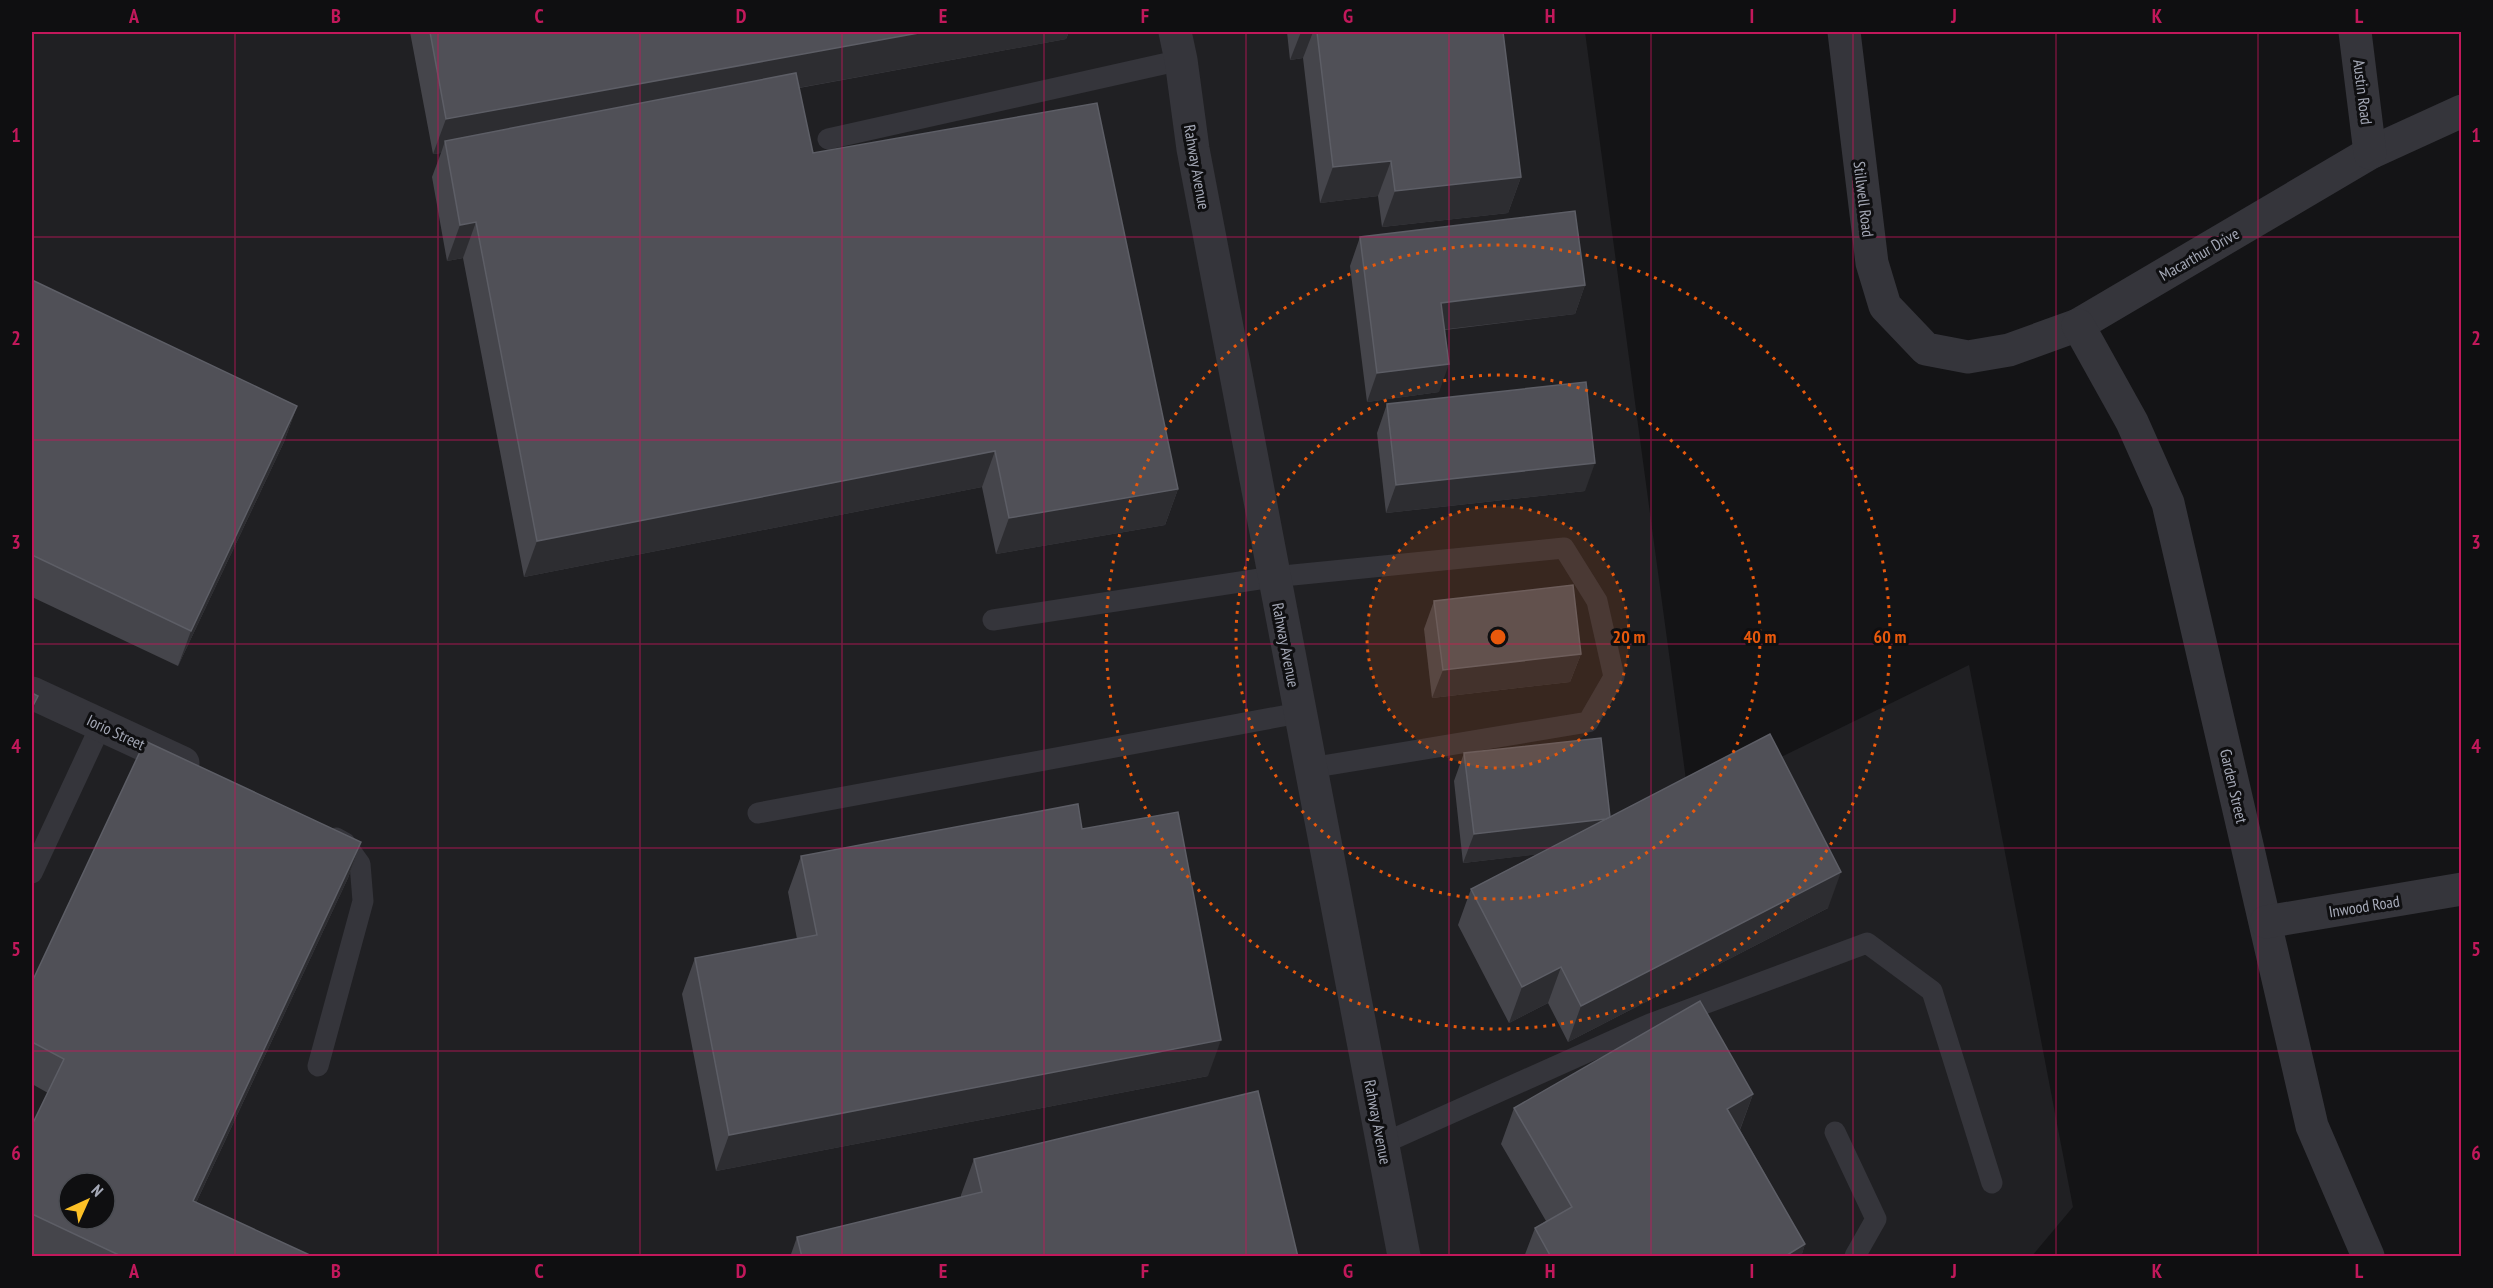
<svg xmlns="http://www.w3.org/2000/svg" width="2493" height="1288" viewBox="0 0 2493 1288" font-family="'PT Sans Narrow',sans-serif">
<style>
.built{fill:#202023;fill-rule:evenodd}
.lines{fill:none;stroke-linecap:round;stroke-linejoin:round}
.lane{stroke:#35353b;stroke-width:21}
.street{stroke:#35353b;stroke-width:33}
.wall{fill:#45454b}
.shaded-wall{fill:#2d2d31}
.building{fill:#505057;stroke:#5d5e66;stroke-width:1.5;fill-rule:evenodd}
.grid{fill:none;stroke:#c2185b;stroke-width:1.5;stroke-opacity:0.55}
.ring{fill:none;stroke:#e8590c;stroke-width:3;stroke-dasharray:3 6}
.labels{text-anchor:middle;stroke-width:6;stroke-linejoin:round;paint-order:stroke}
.street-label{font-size:16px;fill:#a5a9b7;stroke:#0f0f11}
.centre{fill:#e8590c;stroke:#0f0f11;stroke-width:3}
.ring-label{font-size:18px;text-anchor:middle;font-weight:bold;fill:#e8590c;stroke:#0f0f11;stroke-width:6;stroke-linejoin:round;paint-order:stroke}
.neatline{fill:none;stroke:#c2185b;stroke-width:2}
.grid-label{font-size:20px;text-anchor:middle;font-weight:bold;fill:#c2185b}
</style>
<rect width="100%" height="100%" fill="#141416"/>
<path class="built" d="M 32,32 L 1585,32 L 1689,802 L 1969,665 L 2073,1207 L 2032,1256 L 32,1256 ZM 69,1183 L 105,1183 L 105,1219 L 69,1219 Z"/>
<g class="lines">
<g class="lane">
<polyline points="828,139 1181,60"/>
<polyline points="993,620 1273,577 1564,548 1597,601 1614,677 1588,722 1310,768"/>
<polyline points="758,813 1299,713"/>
<polyline points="32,873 101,725"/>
<polyline points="318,1066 363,901 360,864 345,843 336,838"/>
<polyline points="1835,1132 1876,1219 1855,1256"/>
<polyline points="1382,1144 1650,1024 1867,943 1932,991 1992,1183"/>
</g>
<g class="street">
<polyline points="1175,32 1181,60 1193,149 1404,1256"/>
<polyline points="1844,32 1872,263 1885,306 1926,349 1968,357 2009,350 2078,325 2370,153 2462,111"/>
<polyline points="2355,32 2370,153"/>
<polyline points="2078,325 2132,422 2168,503 2312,1126 2368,1256"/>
<polyline points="32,693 183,763"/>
<polyline points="2266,922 2462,889"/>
</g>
</g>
<g class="wall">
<polygon points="410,32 1069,32 1066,39 799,88 813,153 1178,489 1165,525 996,554 982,487 524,577 463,258 447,261 432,177 441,153 433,154"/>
<polygon points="1287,32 1503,32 1521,177 1508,213 1382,227 1378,196 1320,203 1303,58 1290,60"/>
<polygon points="1360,237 1585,285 1575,314 1445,330 1439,392 1367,402 1350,266"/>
<polygon points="32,280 297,406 284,442 178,666 32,597"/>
<polygon points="1387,404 1585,491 1386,513 1377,433"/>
<polygon points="1434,601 1581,654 1570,682 1432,698 1424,629"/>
<polygon points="1464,753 1610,817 1828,908 1568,1042 1548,1003 1509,1023 1458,925 1471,889 1538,854 1463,863 1454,781"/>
<polygon points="1082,829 1208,1076 716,1171 682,994 695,958 797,939 788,892 801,856"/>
<polygon points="361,842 348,878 196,1203 314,1257 32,1256 32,1125 48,1093 32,1084 32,982"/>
<polygon points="1753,1094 1740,1130 1805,1244 1801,1257 1524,1257 1535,1228 1546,1221 1501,1144 1514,1108"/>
<polygon points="974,1159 1298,1257 790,1257 797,1237 961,1197 961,1195"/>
</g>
<g class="shaded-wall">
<polygon points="924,32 1069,32 1066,39 447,152 445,141 441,153 433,154 446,119"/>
<polygon points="1301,32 1313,32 1303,58 1290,60"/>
<polygon points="1391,161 1378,196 1320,203 1333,167"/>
<polygon points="1521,177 1508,213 1382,227 1395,191"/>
<polygon points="476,222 463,258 447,261 460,225"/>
<polygon points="1585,285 1575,314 1431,331 1441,303"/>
<polygon points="1449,364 1439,392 1367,402 1377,373"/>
<polygon points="297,406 284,442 178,666 191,631"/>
<polygon points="995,451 982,487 524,577 537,541"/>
<polygon points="1595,463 1585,491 1386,513 1396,485"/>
<polygon points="1178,489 1165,525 996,554 1009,518"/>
<polygon points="1581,654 1570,682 1432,698 1443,670"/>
<polygon points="38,696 32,713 32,708"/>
<polygon points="1610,818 1600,847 1463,863 1474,834"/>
<polygon points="361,842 348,878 180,1237 193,1201"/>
<polygon points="1841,872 1828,908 1568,1042 1581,1006"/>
<polygon points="1561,967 1548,1003 1509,1023 1522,987"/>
<polygon points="1221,1040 1208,1076 716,1171 729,1135"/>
<polygon points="1753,1094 1740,1129 1714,1144 1727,1109"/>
<polygon points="1805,1244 1801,1257 1784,1257"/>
</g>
<g class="building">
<polygon points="430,32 924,32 446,119"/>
<polygon points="1317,32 1503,32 1521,177 1395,191 1391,161 1333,167"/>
<polygon points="796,73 813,153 1097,103 1178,489 1009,518 995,451 537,541 476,222 460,225 445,141"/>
<polygon points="1575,211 1585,285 1441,303 1449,364 1377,373 1360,237"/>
<polygon points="32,280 297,406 191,631 32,555"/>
<polygon points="1586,382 1595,463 1396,485 1387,404"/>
<polygon points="1573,585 1581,654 1443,670 1434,601"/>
<polygon points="32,693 38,696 32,708"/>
<polygon points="1770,734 1841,872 1581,1006 1561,967 1522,987 1471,889"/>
<polygon points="1601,738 1610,817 1606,819 1474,834 1464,753"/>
<path d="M 145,741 L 361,842 L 193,1201 L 314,1257 L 123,1257 L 32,1214 L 32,1125 L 64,1059 L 32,1042 L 32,982 ZM 69,1183 L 105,1183 L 105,1219 L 69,1219 Z"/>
<polygon points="1078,804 1082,829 1178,812 1221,1040 729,1135 695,958 817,935 801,856"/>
<polygon points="1700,1001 1753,1094 1727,1109 1805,1244 1784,1257 1551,1257 1535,1228 1572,1207 1514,1108"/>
<polygon points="1258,1091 1298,1257 802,1257 797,1237 982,1192 974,1159"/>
</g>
<path class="grid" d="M 235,32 L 235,1256M 438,32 L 438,1256M 640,32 L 640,1256M 842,32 L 842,1256M 1044,32 L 1044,1256M 1246,32 L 1246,1256M 1449,32 L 1449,1256M 1651,32 L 1651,1256M 1853,32 L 1853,1256M 2056,32 L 2056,1256M 2258,32 L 2258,1256M 32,237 L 2462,237M 32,440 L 2462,440M 32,644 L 2462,644M 32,848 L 2462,848M 32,1051 L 2462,1051"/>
<circle cx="1498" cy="637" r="131" fill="#e8590c" fill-opacity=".12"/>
<g class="ring">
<circle cx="1498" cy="637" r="131"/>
<circle cx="1498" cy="637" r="262"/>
<circle cx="1498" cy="637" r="392"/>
</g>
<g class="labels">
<g class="street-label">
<text transform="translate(2363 92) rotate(83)" y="6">Austin Road</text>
<text transform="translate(1197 167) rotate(80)" y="6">Rahway Avenue</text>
<text transform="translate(1864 199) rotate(83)" y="6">Stillwell Road</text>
<text transform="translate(2199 254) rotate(-30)" y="6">Macarthur Drive</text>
<text transform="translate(1286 645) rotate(79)" y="6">Rahway Avenue</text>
<text transform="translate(116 732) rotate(25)" y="6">Iorio Street</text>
<text transform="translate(2234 786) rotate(77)" y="6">Garden Street</text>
<text transform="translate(2364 906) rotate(-9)" y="6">Inwood Road</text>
<text transform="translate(1378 1122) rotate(79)" y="6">Rahway Avenue</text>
</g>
</g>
<circle cx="1498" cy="637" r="9" class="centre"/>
<g class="ring-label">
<text x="1629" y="643">20 m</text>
<text x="1760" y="643">40 m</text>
<text x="1890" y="643">60 m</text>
</g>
<rect width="2493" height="1288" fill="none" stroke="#0f0f11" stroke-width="66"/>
<g transform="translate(87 1201) rotate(45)"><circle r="28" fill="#0f0f11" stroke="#4b4d53" stroke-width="1.5"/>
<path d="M0-4.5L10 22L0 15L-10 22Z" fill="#fcc026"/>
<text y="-9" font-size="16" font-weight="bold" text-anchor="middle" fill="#a5a9b7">N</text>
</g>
<rect x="33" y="33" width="2427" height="1222" class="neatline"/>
<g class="grid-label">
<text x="134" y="23">A</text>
<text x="336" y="23">B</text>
<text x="539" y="23">C</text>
<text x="741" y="23">D</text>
<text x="943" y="23">E</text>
<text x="1145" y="23">F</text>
<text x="1348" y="23">G</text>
<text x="1550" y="23">H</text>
<text x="1752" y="23">I</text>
<text x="1954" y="23">J</text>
<text x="2157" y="23">K</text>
<text x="2359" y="23">L</text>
<text x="16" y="142">1</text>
<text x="2476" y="142">1</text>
<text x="16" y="345">2</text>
<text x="2476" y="345">2</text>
<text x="16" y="549">3</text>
<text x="2476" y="549">3</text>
<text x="16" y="753">4</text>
<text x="2476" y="753">4</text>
<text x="16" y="956">5</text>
<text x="2476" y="956">5</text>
<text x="16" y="1160">6</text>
<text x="2476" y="1160">6</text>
<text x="134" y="1278">A</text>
<text x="336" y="1278">B</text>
<text x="539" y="1278">C</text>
<text x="741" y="1278">D</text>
<text x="943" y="1278">E</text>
<text x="1145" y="1278">F</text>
<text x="1348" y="1278">G</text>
<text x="1550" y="1278">H</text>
<text x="1752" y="1278">I</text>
<text x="1954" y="1278">J</text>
<text x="2157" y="1278">K</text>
<text x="2359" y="1278">L</text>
</g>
</svg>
